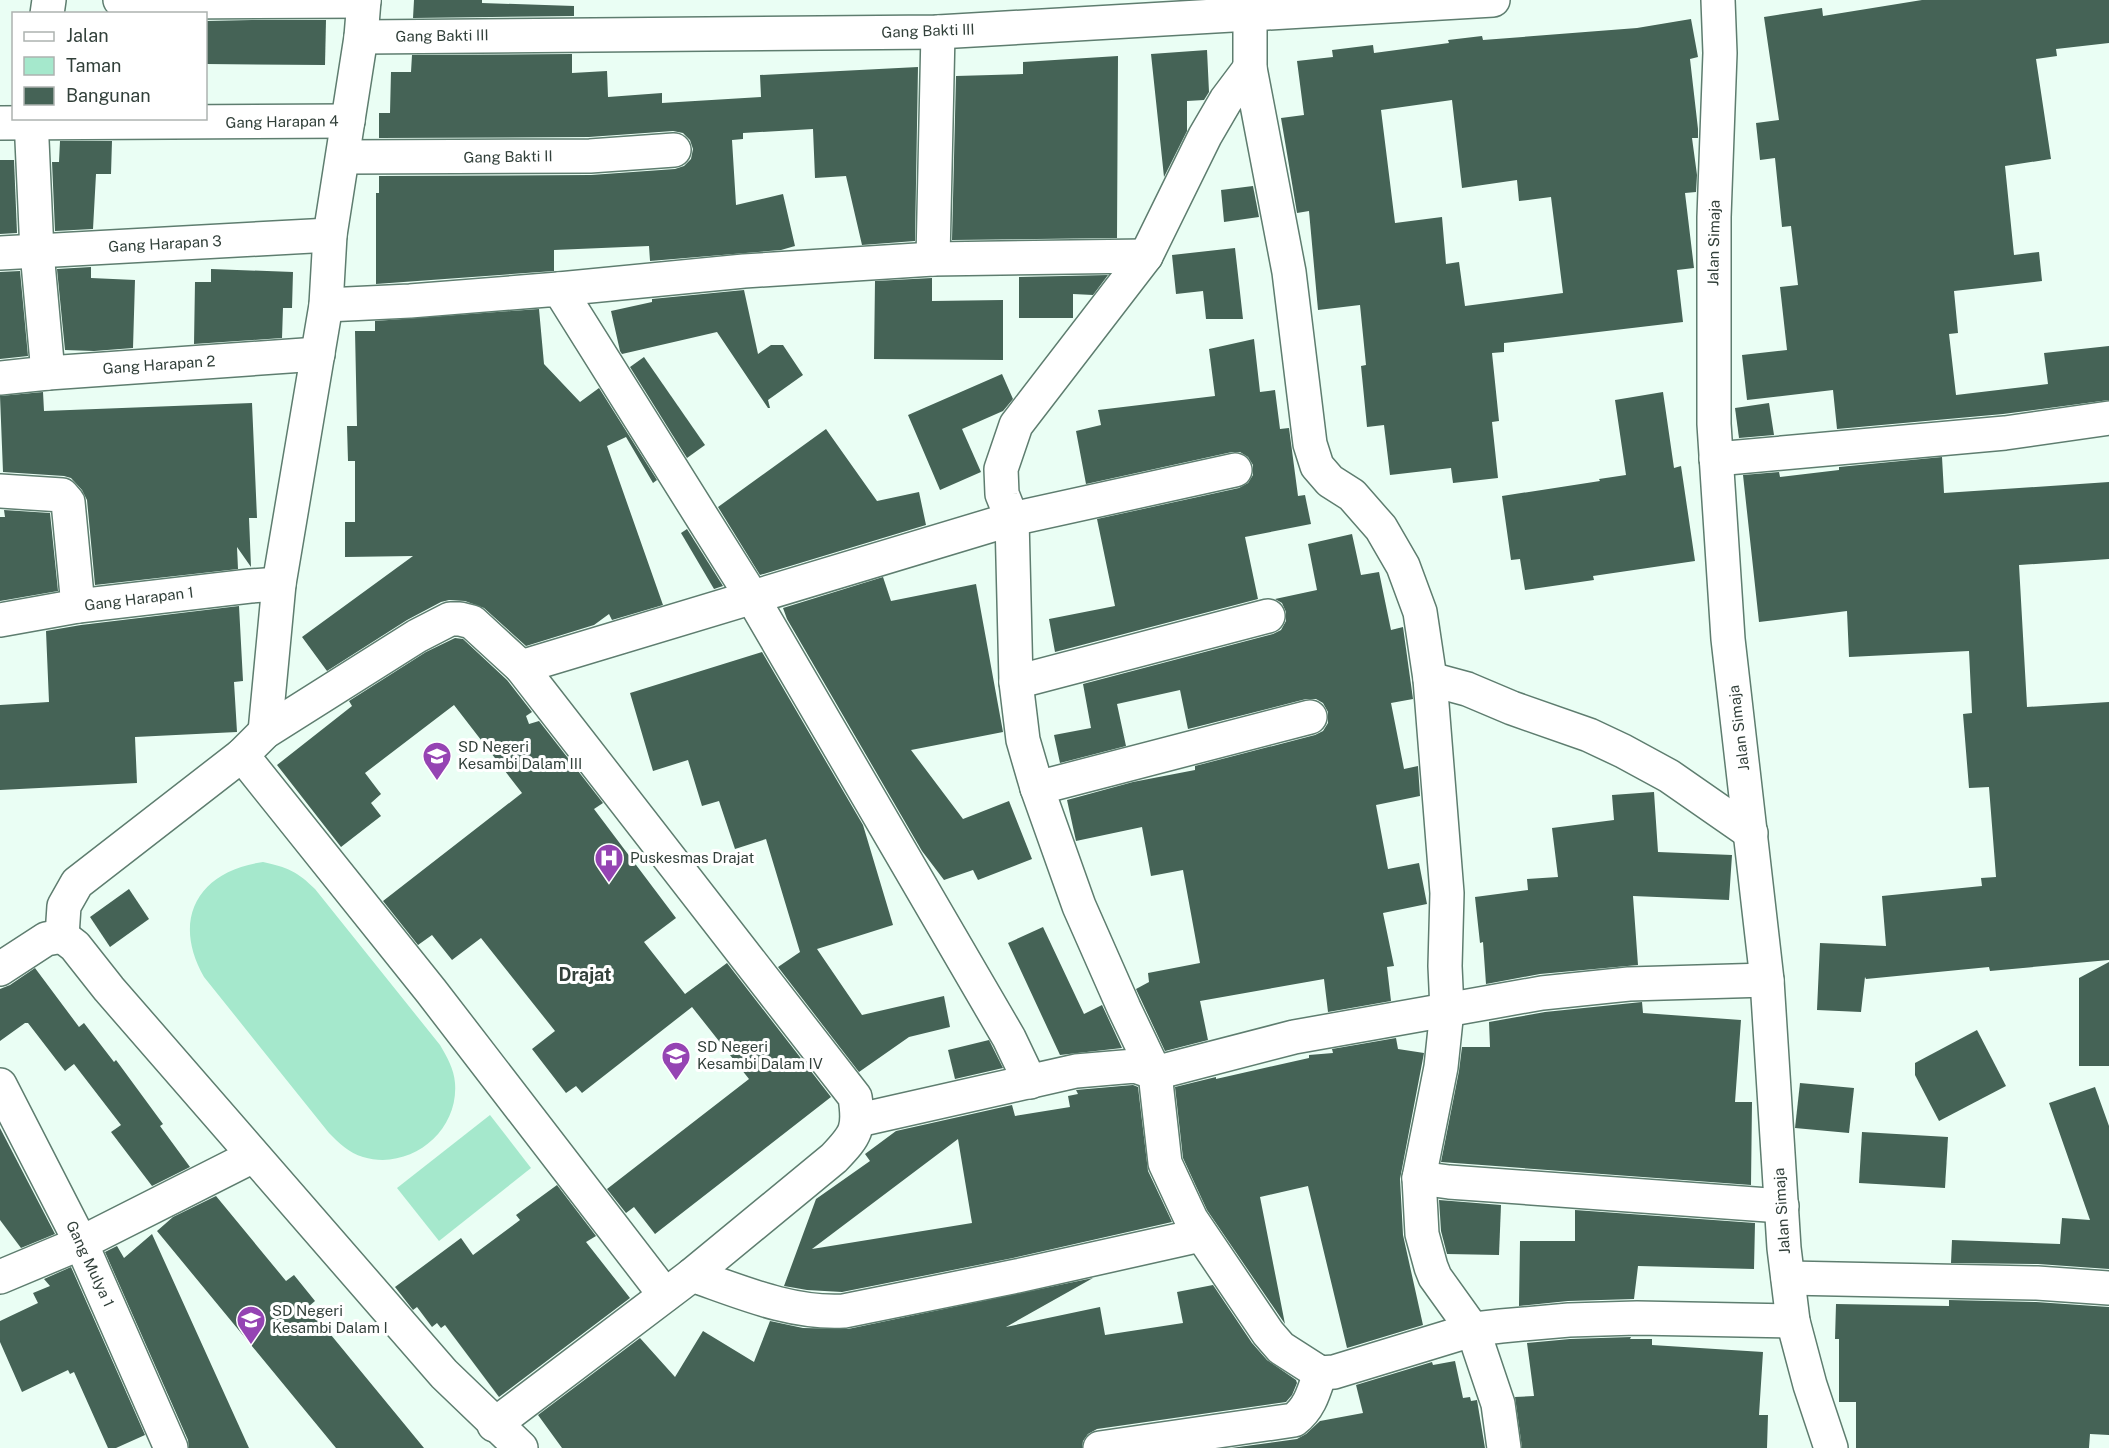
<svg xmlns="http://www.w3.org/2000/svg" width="2109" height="1448" viewBox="0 0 2109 1448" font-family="'Public Sans',sans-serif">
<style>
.green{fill:#a5e8cc}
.building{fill:#456356;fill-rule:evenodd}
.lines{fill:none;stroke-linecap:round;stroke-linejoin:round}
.minor-casing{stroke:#5e7d6f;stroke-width:36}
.minor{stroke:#fff;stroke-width:33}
.labels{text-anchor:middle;stroke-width:6;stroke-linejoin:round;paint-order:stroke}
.street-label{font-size:15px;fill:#32403a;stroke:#fff}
.poi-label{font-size:15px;fill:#32403a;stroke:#fff;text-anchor:start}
.quarter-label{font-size:18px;font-weight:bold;fill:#32403a;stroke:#fff}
</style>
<rect width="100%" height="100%" fill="#eafef4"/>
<g class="green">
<path d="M 263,862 C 287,867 298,872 315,889 L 440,1045 C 447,1057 454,1069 455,1083 C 459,1132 410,1171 363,1157 C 349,1153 339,1143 329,1133 L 204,977 C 171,919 198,871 263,862 Z"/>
<polygon points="490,1115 531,1168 439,1241 397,1188"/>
</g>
<g class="building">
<polygon points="414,0 482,0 482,3 574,6 574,16 413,18"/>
<polygon points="1922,0 2109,0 2109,43 2056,49 2057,56 2036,59 2051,159 2005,166 2014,255 2039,252 2042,281 1954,291 1958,333 1949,334 1956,395 2048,384 2044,353 2109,346 2109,400 2003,414 1837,429 1833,390 1747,400 1742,355 1787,350 1780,287 1798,285 1791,226 1782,227 1775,158 1760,160 1756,123 1779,120 1764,17 1822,8 1823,16"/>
<path d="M 1691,19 L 1698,57 L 1690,59 L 1698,129 L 1698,138 L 1692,138 L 1697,175 L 1696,192 L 1685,193 L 1694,268 L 1677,270 L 1683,322 L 1504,343 L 1504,352 L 1492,353 L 1499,421 L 1492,422 L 1498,478 L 1453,483 L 1451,468 L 1390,475 L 1384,425 L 1367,427 L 1361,366 L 1366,365 L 1360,305 L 1318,310 L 1309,211 L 1297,213 L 1281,118 L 1304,115 L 1297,61 L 1333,57 L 1332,50 L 1373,45 L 1374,53 L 1449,43 L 1448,40 L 1482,36 L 1483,40 L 1637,28 ZM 1452,100 L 1462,188 L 1517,180 L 1519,201 L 1551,197 L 1563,293 L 1465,306 L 1459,262 L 1446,264 L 1442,217 L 1395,223 L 1381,110 Z"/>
<polygon points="252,20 326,20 325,65 206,64 206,21"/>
<polygon points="1207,50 1209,92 1204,100 1187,101 1187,131 1164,177 1151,54"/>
<polygon points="572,54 572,73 607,71 608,97 662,93 662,103 761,97 760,75 918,67 915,241 862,245 846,176 815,178 813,129 743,133 743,139 732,140 736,205 783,194 795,246 781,250 650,261 649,246 554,250 554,271 376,284 376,193 379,193 379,176 591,175 675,169 684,166 691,159 693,149 690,140 683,133 673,131 589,137 379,138 379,113 390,113 391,72 411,72 412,55"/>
<polygon points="1118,56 1117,238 952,240 956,76 1023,74 1023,62"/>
<polygon points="60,141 112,141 111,174 96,174 93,229 55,231 52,162 59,162"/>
<polygon points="0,160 14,160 17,233 0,234"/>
<polygon points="1253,186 1259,217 1224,222 1221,190"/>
<polygon points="1235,248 1243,319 1206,319 1203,291 1176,294 1172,255"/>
<polygon points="91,267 91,278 135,280 133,348 94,351 65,350 57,269"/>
<polygon points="211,269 293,272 292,308 283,308 282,338 194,344 195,282 211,282"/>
<polygon points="20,271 28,356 0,359 0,272"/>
<polygon points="1108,275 1093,295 1073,294 1073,318 1019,318 1019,277"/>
<polygon points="932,278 932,301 1003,300 1003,360 874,359 875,281"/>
<polygon points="744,290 758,354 771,345 783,345 803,375 768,400 770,408 768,408 717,332 622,354 620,351 611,311 652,302 652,299"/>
<polygon points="539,309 544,364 580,402 599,388 657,480 653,483 626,437 607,446 663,605 612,620 609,614 594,625 526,646 484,608 465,601 449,600 441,602 407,620 327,671 302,637 413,556 345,557 345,522 355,522 355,461 348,461 347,426 357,426 355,331 375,331 375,321"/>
<polygon points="1254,339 1260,392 1275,390 1280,429 1289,428 1298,496 1305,495 1311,524 1245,537 1258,599 1055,652 1049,619 1115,606 1097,519 1239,488 1248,483 1253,475 1253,465 1248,457 1240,452 1232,452 1086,484 1076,431 1101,425 1098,410 1215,396 1209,349"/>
<polygon points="644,357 705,445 687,458 630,367"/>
<polygon points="1002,374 1013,399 1003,411 962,429 981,472 940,490 908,415"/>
<polygon points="43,392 44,411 252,403 257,518 249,518 251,567 237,547 238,569 95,585 87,500 82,490 71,478 64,476 3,472 0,396"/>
<polygon points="1663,392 1674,468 1681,466 1695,561 1593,576 1594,580 1525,590 1520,559 1511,560 1502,496 1600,481 1599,479 1626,475 1615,400"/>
<polygon points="1769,403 1774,435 1739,438 1735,408"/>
<polygon points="826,429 877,501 919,492 926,525 760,575 718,507"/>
<polygon points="1942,457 1944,493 2109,482 2109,559 2019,565 2027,707 2109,702 2109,960 1990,971 1989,967 1866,979 1865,977 1861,1012 1817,1010 1820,943 1886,946 1882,896 1982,886 1981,878 1996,877 1989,787 1969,788 1963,714 1972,713 1969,651 1849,657 1847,611 1759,622 1743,475 1779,472 1780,477 1839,470 1839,467"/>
<polygon points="4,510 50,513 58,591 0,601 0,517 5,517"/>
<polygon points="687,529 723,586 714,589 681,533"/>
<polygon points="1352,534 1361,575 1379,572 1391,630 1403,627 1413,699 1391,703 1404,769 1418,766 1420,796 1376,805 1388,869 1419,863 1427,904 1383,913 1394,966 1387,967 1391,1001 1328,1012 1324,979 1200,1001 1208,1040 1165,1051 1136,989 1149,982 1148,973 1200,963 1183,870 1151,876 1142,827 1076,841 1067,800 1133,782 1195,770 1195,766 1315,735 1323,731 1328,723 1328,712 1323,703 1316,699 1306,699 1188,729 1180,690 1117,704 1126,746 1060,763 1054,735 1091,728 1083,684 1273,634 1281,630 1286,621 1286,612 1282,603 1275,599 1317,590 1308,544"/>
<polygon points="883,577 891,601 976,584 1003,732 911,750 963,819 1009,801 1032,859 978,880 973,870 944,880 922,851 787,619 783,608"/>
<polygon points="239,606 243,681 234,682 237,732 135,737 137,783 0,790 0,705 49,702 46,631 81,625"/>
<polygon points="455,638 463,639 507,680 532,712 526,716 529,724 539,721 603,803 594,809 676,918 644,942 685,994 727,963 831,1097 655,1234 634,1207 626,1213 607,1189 749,1079 692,1007 582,1093 576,1086 566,1093 532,1049 555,1031 481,938 452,960 432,935 418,945 383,901 522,793 454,705 365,773 381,794 371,803 381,816 341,847 277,765 352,706 349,701 426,652"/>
<polygon points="762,652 863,825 893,925 817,949 862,1015 944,996 950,1027 909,1037 859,1072 778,967 800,952 766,839 735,849 719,801 702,806 688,760 653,771 630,693"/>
<polygon points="1654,792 1658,852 1732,855 1729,900 1633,896 1638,965 1540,974 1486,984 1483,942 1480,943 1475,897 1528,890 1527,879 1558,877 1552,828 1614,820 1612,795"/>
<polygon points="129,889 149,919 110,947 90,917"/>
<polygon points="1043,927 1084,1014 1102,1005 1122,1048 1060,1055 1008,943"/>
<polygon points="2109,962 2109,1066 2079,1066 2079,978"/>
<polygon points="35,968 79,1027 84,1023 114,1062 116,1060 163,1124 160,1126 190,1167 152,1186 111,1132 121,1125 74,1064 65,1071 28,1023 25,1023 0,1041 0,989 10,985"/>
<polygon points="1642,1002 1643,1013 1741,1020 1735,1102 1752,1102 1751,1185 1441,1162 1459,1071 1462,1047 1490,1047 1489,1022 1545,1012"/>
<polygon points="1977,1030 2006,1086 1939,1121 1915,1075 1915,1063"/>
<polygon points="1396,1038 1398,1049 1424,1053 1400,1179 1403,1235 1423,1325 1347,1348 1308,1186 1260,1197 1285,1324 1207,1210 1183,1158 1175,1087 1216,1077 1216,1079 1309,1058 1309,1055 1333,1053 1332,1049"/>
<polygon points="989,1040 1003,1068 955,1079 948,1050"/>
<polygon points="1800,1083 1854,1088 1849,1133 1795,1128"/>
<path d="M 1133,1085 L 1138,1087 L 1148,1171 L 1172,1222 L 1013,1258 L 842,1292 L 807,1290 L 784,1286 L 816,1199 L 870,1161 L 865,1154 L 896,1131 L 1012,1105 L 1015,1116 L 1070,1107 L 1068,1096 L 1078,1094 L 1076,1090 ZM 958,1139 L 972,1223 L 812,1249 Z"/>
<polygon points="2095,1087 2109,1126 2109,1269 2038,1264 1951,1263 1952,1240 2060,1244 2062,1218 2090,1220 2049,1103"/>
<polygon points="0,1128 55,1234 21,1248 0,1220"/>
<polygon points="1862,1132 1948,1137 1945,1188 1859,1183"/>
<polygon points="557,1185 596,1236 586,1242 630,1298 499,1397 445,1325 441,1328 437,1323 432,1327 417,1307 413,1310 395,1287 461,1238 473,1255 520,1220 516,1215"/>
<polygon points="216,1196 286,1281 294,1275 315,1301 308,1307 424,1448 336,1448 157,1231 173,1217"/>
<polygon points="1439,1200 1501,1205 1499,1255 1447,1254 1441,1231"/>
<polygon points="1575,1210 1755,1223 1754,1269 1638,1266 1634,1299 1568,1301 1519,1306 1520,1241 1575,1241"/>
<polygon points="152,1234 249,1448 189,1448 188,1440 105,1252 117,1246 124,1258"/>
<polygon points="71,1267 145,1435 116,1448 108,1448 74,1372 70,1374 68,1370 22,1392 0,1342 0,1321 38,1303 33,1293 50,1286 44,1279"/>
<polygon points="1093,1278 1006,1327 1100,1307 1105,1335 1183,1323 1177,1292 1213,1285 1252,1343 1267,1360 1296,1380 1297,1383 1292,1395 1286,1402 1097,1429 1088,1434 1083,1441 1082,1448 562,1448 538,1415 640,1338 675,1377 703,1331 754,1362 770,1321 803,1328 848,1329"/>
<polygon points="1949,1300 2036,1302 2109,1307 2109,1435 2090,1434 2089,1448 1856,1448 1856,1402 1839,1402 1839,1339 1835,1339 1836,1304 1949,1306"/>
<polygon points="1631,1337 1630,1339 1652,1339 1652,1345 1763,1352 1759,1415 1768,1415 1767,1448 1522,1448 1515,1397 1534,1396 1527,1343 1570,1339"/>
<polygon points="1455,1361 1463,1398 1470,1397 1471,1401 1477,1400 1485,1448 1231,1448 1297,1439 1306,1434 1320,1421 1363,1413 1356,1385 1432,1362 1433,1365"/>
</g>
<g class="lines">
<g class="minor-casing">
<g id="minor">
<polyline points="120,0 176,2 364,1"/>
<polyline points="1250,0 1250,68 1289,272 1310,444 1317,466 1330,481 1352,495 1381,528 1403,566 1420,612 1430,679 1447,893 1445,966 1447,1010 1441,1067 1419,1178 1422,1234 1431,1267 1435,1277 1473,1330 1498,1404 1504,1448"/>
<polyline points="1718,0 1720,53 1714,217 1714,424 1728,639 1767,980 1784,1248 1793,1321 1810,1385 1831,1448"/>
<polyline points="47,14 49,0"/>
<polyline points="361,37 938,32 1493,0"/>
<polyline points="1250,68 1226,100 1205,136 1146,256 1016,425 1001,469 1002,494 1012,519 1016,682 1023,740 1037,788 1079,906 1124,1008 1155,1073 1165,1163 1191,1219 1268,1333 1281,1348 1320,1373 1334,1372 1475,1329 1501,1326 1569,1320 1637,1318 1793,1321"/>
<polyline points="31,118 37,252 48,373"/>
<polyline points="0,123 348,121"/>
<polyline points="343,157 590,156 674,150"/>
<polyline points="0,253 330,235"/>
<polyline points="933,259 938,32"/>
<polyline points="559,289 744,271 933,259 1146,256"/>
<polyline points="326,305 410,301 559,289 752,597 1009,1038 1030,1082"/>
<polyline points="0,378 48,373 318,354"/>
<polyline points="1716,459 2005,433 2109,418"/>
<polyline points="0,491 62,495 68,502 78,606"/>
<polyline points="0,620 78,606 250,586 279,584"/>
<polyline points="521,667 1012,519 1235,470"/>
<polyline points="1430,679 1467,689 1512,708 1589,735 1623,751 1669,776 1751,833"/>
<polyline points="1016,682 1268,616"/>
<polyline points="265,732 279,584 326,305 330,235 361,37 364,0"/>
<polyline points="242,755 431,991 665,1295"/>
<polyline points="1037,788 1310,717"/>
<path d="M 62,936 L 64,906 L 77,883 L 242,755 L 265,732 L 417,636 L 450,619 L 460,619 L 472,622 L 521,667 L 855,1097 C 860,1129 856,1135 834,1158 L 692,1275 L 494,1425"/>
<polyline points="62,936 75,946 109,989 444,1374 521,1448"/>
<polyline points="0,969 46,939 62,936"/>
<polyline points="0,1085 81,1243 171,1448"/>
<polyline points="859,1120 1076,1071 1135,1066 1155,1073 1294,1037 1542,993 1629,984 1767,980"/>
<polyline points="1419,1178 1449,1182 1782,1206"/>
<path d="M 692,1275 C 741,1292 791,1314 844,1311 L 1017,1276 L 1201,1235"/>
<polyline points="0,1277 81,1243 253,1156"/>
<polyline points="1788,1278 2037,1283 2109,1288"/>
<path d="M 1100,1448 L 1294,1420 C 1310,1408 1314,1391 1320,1373"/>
</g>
</g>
<use href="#minor" class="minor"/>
</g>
<defs>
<g id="school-pin" transform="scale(1.5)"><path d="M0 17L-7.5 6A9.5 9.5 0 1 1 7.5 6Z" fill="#9544b3" stroke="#fff"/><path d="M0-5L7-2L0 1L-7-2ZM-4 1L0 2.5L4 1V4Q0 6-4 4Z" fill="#fff"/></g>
<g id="hospital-pin" transform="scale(1.5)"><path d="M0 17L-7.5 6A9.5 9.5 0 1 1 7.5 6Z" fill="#9544b3" stroke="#fff"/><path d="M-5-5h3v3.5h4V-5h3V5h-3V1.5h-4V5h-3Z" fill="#fff"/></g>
</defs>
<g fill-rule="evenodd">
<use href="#school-pin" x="437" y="756"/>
<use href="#hospital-pin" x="609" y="858"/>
<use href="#school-pin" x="676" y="1056"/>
<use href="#school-pin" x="251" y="1320"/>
</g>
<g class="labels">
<g class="street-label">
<text transform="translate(928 31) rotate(-2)" y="5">Gang Bakti III</text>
<text transform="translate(442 36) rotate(-1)" y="5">Gang Bakti III</text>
<text transform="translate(282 122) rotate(-1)" y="5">Gang Harapan 4</text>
<text transform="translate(508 157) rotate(-1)" y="5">Gang Bakti II</text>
<text transform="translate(1714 243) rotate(-89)" y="5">Jalan Simaja</text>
<text transform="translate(165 244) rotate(-3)" y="5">Gang Harapan 3</text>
<text transform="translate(159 365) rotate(-4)" y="5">Gang Harapan 2</text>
<text transform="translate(139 599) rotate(-7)" y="5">Gang Harapan 1</text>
<text transform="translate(1739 728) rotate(-97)" y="5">Jalan Simaja</text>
<text transform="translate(1782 1211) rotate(-94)" y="5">Jalan Simaja</text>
<text transform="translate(90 1264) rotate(65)" y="5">Gang Mulya 1</text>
</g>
<g class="poi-label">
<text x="458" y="752">SD Negeri<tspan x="458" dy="17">Kesambi Dalam III</tspan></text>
<text x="630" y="863">Puskesmas Drajat</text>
<text x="697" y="1052">SD Negeri<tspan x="697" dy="17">Kesambi Dalam IV</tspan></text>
<text x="272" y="1316">SD Negeri<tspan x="272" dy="17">Kesambi Dalam I</tspan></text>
</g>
<g class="quarter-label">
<text x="585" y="981">Drajat</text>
</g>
</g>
<rect x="12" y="12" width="195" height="108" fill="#ffffff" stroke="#adb3b0" stroke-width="1.5"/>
<rect x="24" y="32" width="30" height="9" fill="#ffffff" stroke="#adb3b0" stroke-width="1.5"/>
<text x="66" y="42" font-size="18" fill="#32403a">Jalan</text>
<rect x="24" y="57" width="30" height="18" fill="#a5e8cc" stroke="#adb3b0" stroke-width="1.5"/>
<text x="66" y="72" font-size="18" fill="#32403a">Taman</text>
<rect x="24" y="87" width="30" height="18" fill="#456356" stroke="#adb3b0" stroke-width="1.5"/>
<text x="66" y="102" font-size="18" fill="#32403a">Bangunan</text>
</svg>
